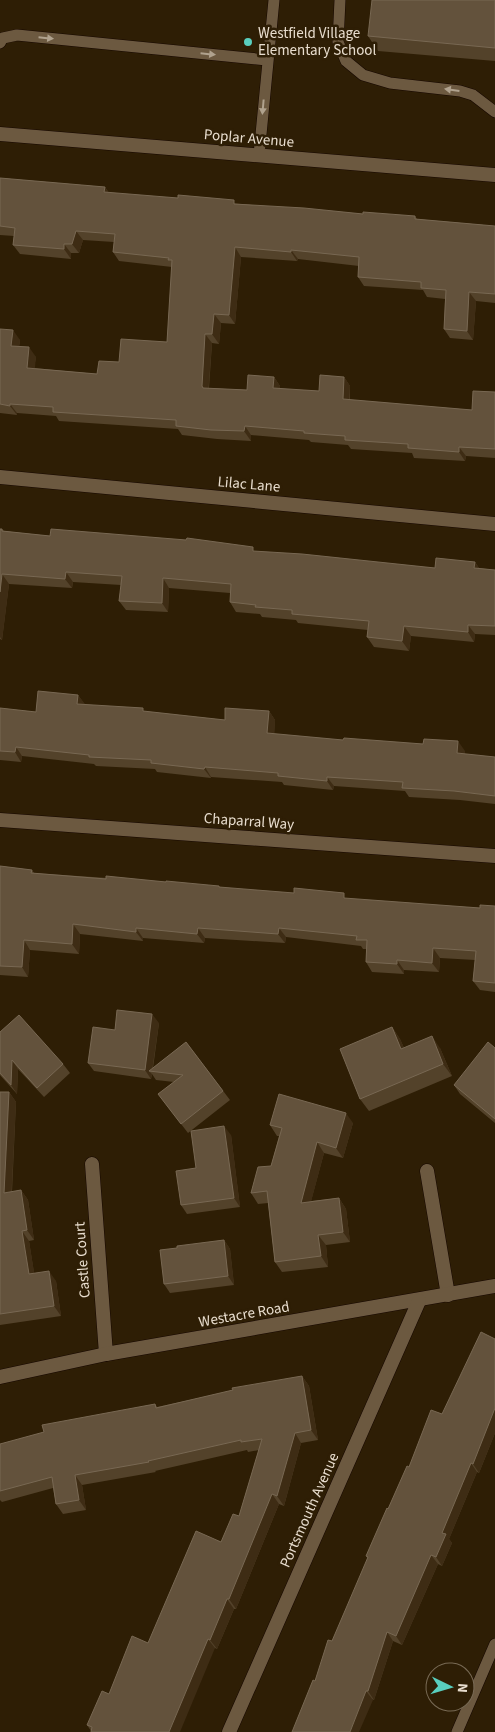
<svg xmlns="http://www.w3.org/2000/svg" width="495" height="1732" viewBox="0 0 495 1732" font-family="'Source Sans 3',sans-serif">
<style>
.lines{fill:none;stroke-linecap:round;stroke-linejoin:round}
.service-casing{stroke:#160700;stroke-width:12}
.minor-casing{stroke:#160700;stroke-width:15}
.service{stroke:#6c5940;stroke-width:11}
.minor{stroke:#6c5940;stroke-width:14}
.wall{fill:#53422a}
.shaded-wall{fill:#3e2c14}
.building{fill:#63523c;stroke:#786853}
.oneway{fill:#b0a28e}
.poi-dot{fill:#59cebe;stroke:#2e1e05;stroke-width:2}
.labels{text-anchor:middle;stroke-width:5;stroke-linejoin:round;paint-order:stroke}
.poi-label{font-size:15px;fill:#e8ddce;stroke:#2e1e05;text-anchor:start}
.street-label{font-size:15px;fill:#e8ddce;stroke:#2e1e05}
</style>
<rect width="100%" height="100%" fill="#2e1e05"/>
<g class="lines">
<g class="service-casing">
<g id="service">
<polyline points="340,0 338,42 346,61 363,75 390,83 460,91 473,95 495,112"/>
<polyline points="0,43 3,38 17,35 267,60"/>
<polyline points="259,155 274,0"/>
<polyline points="457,1732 495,1644"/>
</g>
</g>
<g class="minor-casing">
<g id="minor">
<polyline points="0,134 495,175"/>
<polyline points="0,477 495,524"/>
<polyline points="0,820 495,856"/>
<polyline points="92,1164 106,1354"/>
<polyline points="427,1171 448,1295"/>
<polyline points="0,1377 106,1354 495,1286"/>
<polyline points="229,1732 419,1301"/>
</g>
</g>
<use href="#service" class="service"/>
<use href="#minor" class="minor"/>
</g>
<g class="wall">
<polygon points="495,0 495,61 378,51 368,36"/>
<polygon points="0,178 105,187 109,193 363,214 415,216 417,219 495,226 495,303 476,301 473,340 450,338 444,329 445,299 427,297 423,290 364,286 358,277 359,266 298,259 297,261 241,257 235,324 221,323 219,344 212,343 209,388 247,390 274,377 280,386 280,389 319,391 344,377 350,386 350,400 472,410 495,392 495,458 466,456 465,461 414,458 412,453 351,449 348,445 311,442 309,440 251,435 251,441 217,439 182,435 178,429 59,421 56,416 17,413 17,415 0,413 0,329 20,340 19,347 36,357 34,368 97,374 119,362 167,342 172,267 119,261 113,252 114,242 83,240 79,253 71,253 71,259 20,254 13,245 14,236 0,235"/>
<polygon points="0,529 2,529 4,531 50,536 257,552 435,568 475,562 479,568 495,570 495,635 475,634 474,642 411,636 409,651 374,647 367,637 368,630 298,623 296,620 262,617 260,614 236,612 230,602 230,593 169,588 168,612 126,610 119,601 121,585 73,582 72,588 9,584 2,640 0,639"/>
<polygon points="78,695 85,705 225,720 269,711 275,720 274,734 465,751 464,754 495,757 495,804 460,800 409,797 405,791 334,786 333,790 284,785 282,782 211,777 211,778 157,772 155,769 96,766 94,764 22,756 21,762 0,760 0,708 36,712"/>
<polygon points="0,866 32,870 34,873 166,882 348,899 480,908 495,906 495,992 480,990 473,981 475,960 440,958 439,972 404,970 404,974 372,972 366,962 366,949 363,949 361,946 286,937 285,943 205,938 204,943 143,938 143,941 80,934 79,954 30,950 28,977 0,975"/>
<polygon points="159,1023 153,1068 186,1042 230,1100 188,1133 158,1094 174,1082 156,1080 152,1074 151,1079 94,1071 88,1063 115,1030"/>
<polygon points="392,1027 400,1039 404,1048 440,1048 452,1076 369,1111 360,1099"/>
<polygon points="0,1032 63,1064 70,1073 44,1097 18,1069 17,1094 0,1075"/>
<polygon points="495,1048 495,1123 460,1094 454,1085"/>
<polygon points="0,1092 9,1092 16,1102 12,1192 21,1190 28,1200 34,1240 29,1241 34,1273 56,1281 61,1316 0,1325"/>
<polygon points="353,1123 343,1158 324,1153 311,1201 339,1198 346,1209 350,1242 326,1245 328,1267 282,1272 275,1262 268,1203 258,1204 251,1193 271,1166 279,1136 277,1136 270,1125"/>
<polygon points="231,1135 240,1207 187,1214 181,1205 196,1168"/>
<polygon points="224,1240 230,1249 234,1285 170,1293 164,1284 177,1248"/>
<polygon points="495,1339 495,1433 479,1473 477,1472 449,1539 452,1543 442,1566 438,1564 402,1645 393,1641 374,1700 315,1681 368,1559 366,1556 409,1467 442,1414"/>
<polygon points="302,1376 309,1386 318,1440 301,1443 284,1506 279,1504 236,1609 234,1609 217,1649 215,1648 91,1731 87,1725 148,1643 221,1542 239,1516 259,1450 248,1452 247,1450 155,1471 156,1472 82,1485 86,1510 63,1514 56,1504 53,1488 2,1502 0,1500 0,1444 155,1404 157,1407"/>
</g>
<g class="shaded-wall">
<polygon points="105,187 111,196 104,192"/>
<polygon points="76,231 83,240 79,253 72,244"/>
<polygon points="64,244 71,253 71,259 64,249"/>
<polygon points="235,247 241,257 235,324 229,315"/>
<polygon points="291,250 298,259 297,261 291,252"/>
<polygon points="469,292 476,301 473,340 467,331"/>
<polygon points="214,314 221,323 219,344 212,334"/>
<polygon points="13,330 20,340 18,356 11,346"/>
<polygon points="205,334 212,343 208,395 202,386"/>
<polygon points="29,347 36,357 34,377 27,368"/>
<polygon points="274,377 280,386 279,397 273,388"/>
<polygon points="344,377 350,386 349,408 343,399"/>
<polygon points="10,404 17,413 17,415 10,406"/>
<polygon points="245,426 251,435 251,441 244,431"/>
<polygon points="459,447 466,456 465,461 459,452"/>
<polygon points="475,562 481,571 474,568"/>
<polygon points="66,572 73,582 72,588 65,579"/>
<polygon points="2,574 9,584 2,640 0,637 0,592"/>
<polygon points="163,578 169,588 168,612 162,603"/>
<polygon points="468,625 475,634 474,642 468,632"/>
<polygon points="404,626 411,636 409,651 402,641"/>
<polygon points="78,695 85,704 84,713 77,704"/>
<polygon points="269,711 275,720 274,742 267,733"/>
<polygon points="458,741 465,751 464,762 457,753"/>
<polygon points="16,747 22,756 21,762 15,752"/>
<polygon points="205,767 211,777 211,778 204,769"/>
<polygon points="327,777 334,786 333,790 327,781"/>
<polygon points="73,924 80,934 79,954 72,944"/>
<polygon points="136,928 143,938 143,941 136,932"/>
<polygon points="198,928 205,938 204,943 197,934"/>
<polygon points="279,928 286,937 285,943 278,934"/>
<polygon points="24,940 30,950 28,977 22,967"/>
<polygon points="433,948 440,958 439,972 432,963"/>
<polygon points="397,960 404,970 404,974 397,964"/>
<polygon points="152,1014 159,1023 152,1071 149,1071 152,1074 151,1079 145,1070"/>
<polygon points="392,1027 400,1039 410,1061 401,1049"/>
<polygon points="432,1036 440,1048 452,1076 443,1064"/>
<polygon points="12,1060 18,1069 17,1094 11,1085"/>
<polygon points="9,1092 16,1102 11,1203 4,1193"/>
<polygon points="346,1113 353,1123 343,1158 336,1148"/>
<polygon points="224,1126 231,1135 240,1207 234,1198"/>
<polygon points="317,1142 324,1153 308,1213 301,1203"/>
<polygon points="21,1190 28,1200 34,1240 27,1230"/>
<polygon points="339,1198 346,1209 350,1242 343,1232"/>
<polygon points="22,1231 29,1241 36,1284 29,1274"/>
<polygon points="318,1235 326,1245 328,1267 321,1256"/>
<polygon points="224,1240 230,1249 234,1285 228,1276"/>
<polygon points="49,1271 56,1281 61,1316 54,1306"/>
<polygon points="302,1376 309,1386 318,1440 311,1430"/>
<polygon points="495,1408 495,1433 479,1473 473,1464"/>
<polygon points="295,1433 301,1443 284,1506 277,1496"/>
<polygon points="471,1463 477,1472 449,1539 452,1543 442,1566 436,1557 442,1533"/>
<polygon points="75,1475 82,1485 86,1510 79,1500"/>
<polygon points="272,1494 279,1504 236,1609 229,1599"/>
<polygon points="431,1555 438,1564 402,1645 396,1636"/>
<polygon points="227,1599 234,1609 217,1649 210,1640"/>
<polygon points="387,1632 393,1641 374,1700 368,1691"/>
<polygon points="208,1639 215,1648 180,1732 169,1732"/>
<polygon points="366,1691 373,1700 359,1732 350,1732"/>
</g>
<g class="building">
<polygon points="372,0 495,0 495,48 368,36"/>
<polygon points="0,178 105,187 104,192 178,198 178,195 234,200 234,204 304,208 363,214 363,212 415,216 415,219 495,226 495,294 469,292 467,331 444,329 446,290 421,288 421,282 358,277 359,257 291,250 291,252 235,247 229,315 214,314 212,334 205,334 202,386 203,388 247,390 248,375 274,377 273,388 319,391 320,375 344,377 343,399 472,410 473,391 495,392 495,449 459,447 459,452 408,448 408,444 345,440 345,436 304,433 304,431 245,426 244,431 211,430 176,426 176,420 53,412 53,407 10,404 10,406 0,404 0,329 13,330 11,346 29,347 27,368 97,374 99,361 119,362 121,339 167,342 172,260 168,260 169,258 113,252 115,234 76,231 72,244 64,244 64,249 13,245 15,228 0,226"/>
<polygon points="0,529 2,529 2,531 50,536 51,529 186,540 187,538 253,547 253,551 302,554 435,568 436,558 475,562 474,568 495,570 495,626 468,625 468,632 404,626 402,641 367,637 369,621 292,614 292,610 255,607 256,605 230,602 231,584 163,578 162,603 119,601 122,576 66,572 65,579 2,574 0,592"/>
<polygon points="38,691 78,695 77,704 143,708 143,711 225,720 225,708 269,711 267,733 343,740 344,738 423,744 424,739 458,741 457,753 495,757 495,796 454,791 402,788 403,782 327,777 327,781 278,776 278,773 205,767 204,769 151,763 151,760 89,757 89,755 16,747 15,752 0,751 0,708 36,712"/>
<polygon points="0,866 32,870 31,873 106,879 106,876 166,882 166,881 219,886 219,887 294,893 294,888 344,893 344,898 480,908 480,905 495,906 495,983 473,981 476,951 433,948 432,963 397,960 397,964 366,962 367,940 356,940 357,936 279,928 278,934 198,928 197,934 136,928 136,932 73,924 72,944 24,940 22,967 0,966"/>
<polygon points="117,1010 152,1014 145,1070 88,1063 93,1027 115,1030"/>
<polygon points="19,1015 63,1064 37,1088 12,1060 11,1085 0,1073 0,1032"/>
<polygon points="392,1027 401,1049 432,1036 443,1064 360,1099 340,1049"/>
<polygon points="186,1042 223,1091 181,1124 158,1094 183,1075 149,1071"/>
<polygon points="488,1042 495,1048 495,1119 454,1085"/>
<polygon points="0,1092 9,1092 4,1193 21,1190 27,1230 22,1231 29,1274 49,1271 54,1306 0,1314"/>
<polygon points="279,1094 346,1113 336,1148 317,1142 301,1203 339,1198 343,1232 318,1235 321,1256 275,1262 267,1191 251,1193 258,1167 271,1166 282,1128 270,1125"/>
<polygon points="224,1126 234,1198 181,1205 176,1171 196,1168 191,1131"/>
<polygon points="224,1240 228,1276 164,1284 160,1250 177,1248 177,1246"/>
<polygon points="481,1332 495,1339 495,1408 473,1464 471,1463 442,1533 446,1534 436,1557 431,1555 396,1636 387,1632 368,1691 366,1691 350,1732 292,1732 313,1680 315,1681 328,1640 332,1641 368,1557 366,1556 387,1508 388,1509 407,1466 409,1467 431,1410 442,1414"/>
<polygon points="302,1376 311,1430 295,1433 277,1496 272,1494 229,1599 227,1599 210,1640 208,1639 169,1732 91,1732 92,1727 87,1725 102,1691 109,1694 132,1636 148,1643 196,1531 221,1542 233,1514 239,1516 262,1439 241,1442 241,1440 148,1461 149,1462 75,1475 79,1500 56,1504 52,1477 0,1491 0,1444 44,1432 42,1425 155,1404 156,1408 233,1390 232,1388"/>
</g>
<defs><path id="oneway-solid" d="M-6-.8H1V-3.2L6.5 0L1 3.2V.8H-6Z" transform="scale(1.25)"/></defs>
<g class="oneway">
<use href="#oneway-solid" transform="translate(46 38) rotate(6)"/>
<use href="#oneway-solid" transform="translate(208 54) rotate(6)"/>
<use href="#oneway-solid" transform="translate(452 90) rotate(-172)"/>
<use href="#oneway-solid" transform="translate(263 107) rotate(95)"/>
</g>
<circle class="poi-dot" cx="248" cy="42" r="5"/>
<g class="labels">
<g class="poi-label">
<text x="258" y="38">Westfield Village<tspan x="258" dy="17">Elementary School</tspan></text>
</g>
<g class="street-label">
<text transform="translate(249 138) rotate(5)" y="5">Poplar Avenue</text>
<text transform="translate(249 484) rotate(5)" y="5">Lilac Lane</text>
<text transform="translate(249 821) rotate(4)" y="5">Chaparral Way</text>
<text transform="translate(82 1260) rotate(-94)" y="5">Castle Court</text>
<text transform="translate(244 1314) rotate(-10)" y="5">Westacre Road</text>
<text transform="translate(309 1510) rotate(-66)" y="5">Portsmouth Avenue</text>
</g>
</g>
<g transform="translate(450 1687) rotate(95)"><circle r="24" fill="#2e1e05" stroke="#786a55"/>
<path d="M0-4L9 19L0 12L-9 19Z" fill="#59cebe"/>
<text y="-8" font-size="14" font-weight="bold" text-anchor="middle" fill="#e8ddce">N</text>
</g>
</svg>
